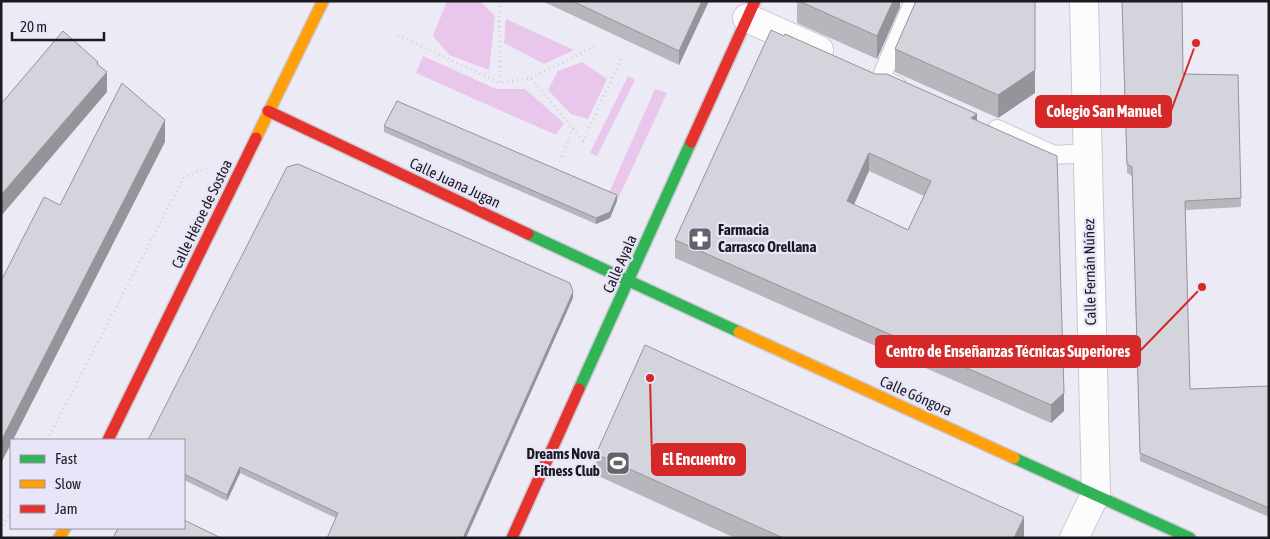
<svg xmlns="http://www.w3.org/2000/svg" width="1270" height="539" viewBox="0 0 1270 539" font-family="'Asap Condensed',sans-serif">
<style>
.green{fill:#e9c7ec}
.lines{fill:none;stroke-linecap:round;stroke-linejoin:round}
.lane-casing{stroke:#cac8d1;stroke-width:20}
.street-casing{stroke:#cac8d1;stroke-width:30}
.fast-casing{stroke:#cac8d1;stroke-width:14}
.slow-casing{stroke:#cac8d1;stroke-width:14}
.jam-casing{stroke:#cac8d1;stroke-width:14}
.path{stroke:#d3d3d5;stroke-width:3;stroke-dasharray:1 4;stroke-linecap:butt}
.lane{stroke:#fcfcfd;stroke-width:18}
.street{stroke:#fcfcfd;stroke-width:28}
.fast{stroke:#30b455;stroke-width:11}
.slow{stroke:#ff9f0a;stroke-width:11}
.jam{stroke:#e5322d;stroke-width:11}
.wall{fill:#b6b6bd;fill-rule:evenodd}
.shaded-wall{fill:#94949a}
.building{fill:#d4d4dc;stroke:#94949a;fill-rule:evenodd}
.labels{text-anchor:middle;stroke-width:4.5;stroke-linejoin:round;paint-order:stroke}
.street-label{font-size:15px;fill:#1b1a21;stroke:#e8e5f9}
.poi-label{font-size:15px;font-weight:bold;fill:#1b1a21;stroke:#e8e5f9;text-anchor:start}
.leader{fill:none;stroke:#d62828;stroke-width:2}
.callout-dot{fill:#d62828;stroke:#e8e5f9;stroke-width:2}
.callout{fill:#d62828;stroke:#d62828;stroke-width:2}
.callout-label{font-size:16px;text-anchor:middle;font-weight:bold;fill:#fff}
</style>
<rect width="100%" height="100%" fill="#eceaf4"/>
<g class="green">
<polygon points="447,1 481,2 495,16 489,70 449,55 433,36"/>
<polygon points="506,19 574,50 544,64 504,43"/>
<polygon points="423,56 496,89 525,89 564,123 556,135 416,73"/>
<polygon points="582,62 607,79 588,119 571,114 548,90 558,71"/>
<polygon points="628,76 635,80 597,156 590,153"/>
<polygon points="655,89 667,93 617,201 607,197"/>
</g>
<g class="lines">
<g class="lane-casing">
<g id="lane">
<polyline points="897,86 881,78 914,1"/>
<polyline points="997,129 1054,155 1088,153"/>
</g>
</g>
<g class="street-casing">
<g id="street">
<polyline points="747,18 819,50"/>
<polyline points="1074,538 1096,493 1084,1"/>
</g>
</g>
<g class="fast-casing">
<g id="fast">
<polyline points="528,234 739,332"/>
<polyline points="579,389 691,142"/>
<polyline points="1014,458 1190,538"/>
</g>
</g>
<g class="slow-casing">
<g id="slow">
<polyline points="256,138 323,1"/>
<polyline points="739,332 1014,458"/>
<polyline points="59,538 65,528"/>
</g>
</g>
<g class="jam-casing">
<g id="jam">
<polyline points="268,111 528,234"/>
<polyline points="691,142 755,1"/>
<polyline points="108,440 256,138"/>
<polyline points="512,538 579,389"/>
</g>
</g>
<g class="path">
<polyline points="499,1 500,83"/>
<polyline points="398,35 500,83 531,78 583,141 622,57"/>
<polyline points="531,78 597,45"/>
<polyline points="562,157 573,128"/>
<polyline points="47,440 184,177 207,168"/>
<polyline points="1,530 11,510"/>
</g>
<use href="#lane" class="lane"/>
<use href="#street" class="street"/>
<use href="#fast" class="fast"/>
<use href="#slow" class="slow"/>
<use href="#jam" class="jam"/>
</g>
<g class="wall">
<polygon points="542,1 709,1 679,65"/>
<polygon points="797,1 900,1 900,7 877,59 797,23"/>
<polygon points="1122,1 1183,74 1238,75 1241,207 1185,210 1190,389 1269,386 1269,517 1140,461 1132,176 1127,173"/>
<path d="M 784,36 L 977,120 L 1064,411 L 1051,423 L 675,258 L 675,240 ZM 869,171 L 924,196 L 908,230 L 854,205 Z"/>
<polygon points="895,49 1035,93 998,118 895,72"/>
<polygon points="384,126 617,201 610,218 596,224 384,132"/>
<polygon points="573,298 336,518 240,473 227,501 184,480 184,440"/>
<polygon points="596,454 1024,538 735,538 596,475"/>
</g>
<g class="shaded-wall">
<polygon points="702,1 709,1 679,65 679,51"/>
<polygon points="893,1 900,1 900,7 877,59 877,36"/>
<polygon points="98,62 98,81 107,72 107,92 1,216 1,195"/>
<polygon points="1035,70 1035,93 998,118 998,95"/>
<polygon points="977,114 977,132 971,118"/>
<polygon points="165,120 165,142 13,440 11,440 11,444 1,463 1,441"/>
<polygon points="869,153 869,171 847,219 847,201"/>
<polygon points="617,195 617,201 610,218 596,224 596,218"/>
<polygon points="573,292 573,298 466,538 463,538"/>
<polygon points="1064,393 1064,411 1051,423 1051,405"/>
<polygon points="240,467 240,473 227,501 227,495"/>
<polygon points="1024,517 1024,538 1014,538"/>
</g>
<g class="building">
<polygon points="572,1 702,1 679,51"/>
<polygon points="799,1 893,1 877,36"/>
<polygon points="916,1 1035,1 1035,70 998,95 895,49"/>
<polygon points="1122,1 1182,1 1183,74 1238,75 1241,198 1185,201 1190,389 1269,386 1269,508 1140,453 1132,167 1127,164"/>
<path d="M 771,30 L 784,36 L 785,34 L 875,74 L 887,74 L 977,114 L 971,118 L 1057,156 L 1064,393 L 1051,405 L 675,240 ZM 869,153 L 931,181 L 908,230 L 847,201 Z"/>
<polygon points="63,31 98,62 97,64 107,72 1,195 1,104"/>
<polygon points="122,83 165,120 1,441 1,281 44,197 60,205"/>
<polygon points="397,101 617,195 610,212 596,218 384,126"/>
<polygon points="298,164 570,283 573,292 463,538 327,538 338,513 240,467 227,495 184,474 184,440 148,440 287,167"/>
<polygon points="645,345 1024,517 1014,538 783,538 596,454"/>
<polygon points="184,520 221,538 113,538 118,528 184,528"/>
</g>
<defs>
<g id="pharmacy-square" transform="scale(1.25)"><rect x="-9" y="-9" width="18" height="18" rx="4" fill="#64636b" stroke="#e8e5f9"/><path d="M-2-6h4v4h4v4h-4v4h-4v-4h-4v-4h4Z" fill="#fff"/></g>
<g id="stadium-square" transform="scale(1.25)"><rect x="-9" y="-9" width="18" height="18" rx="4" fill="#64636b" stroke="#e8e5f9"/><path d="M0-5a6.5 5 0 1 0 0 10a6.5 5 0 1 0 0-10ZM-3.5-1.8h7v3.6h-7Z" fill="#fff"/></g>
</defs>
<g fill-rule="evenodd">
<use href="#pharmacy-square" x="700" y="239"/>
<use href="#stadium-square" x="618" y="463"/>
</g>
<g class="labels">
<g class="street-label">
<text transform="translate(455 183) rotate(25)" y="5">Calle Juana Jugan</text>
<text transform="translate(202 214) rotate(-64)" y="5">Calle Héroe de Sostoa</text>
<text transform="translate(620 264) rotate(-66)" y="5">Calle Ayala</text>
<text transform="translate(1090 272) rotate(-91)" y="5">Calle Fernán Núñez</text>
<text transform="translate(916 396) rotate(24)" y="5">Calle Góngora</text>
</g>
<g class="poi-label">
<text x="718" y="235">Farmacia<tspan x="718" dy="17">Carrasco Orellana</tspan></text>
<text x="600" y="459" text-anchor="end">Dreams Nova<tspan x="600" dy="17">Fitness Club</tspan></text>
</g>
</g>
<path class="leader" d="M1196 43L1171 111M1202 287L1140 351M650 378L652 460"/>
<g class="callout-dot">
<circle cx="1196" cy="43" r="5"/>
<circle cx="1202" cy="287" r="5"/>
<circle cx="650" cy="378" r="5"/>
</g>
<g class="callout">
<rect x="1036" y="96" width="135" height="31" rx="5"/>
<rect x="876" y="336" width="264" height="31" rx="5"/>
<rect x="652" y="444" width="93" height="31" rx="5"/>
</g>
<g class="callout-label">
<text x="1104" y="117">Colegio San Manuel</text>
<text x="1008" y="357">Centro de Enseñanzas Técnicas Superiores</text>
<text x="699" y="465">El Encuentro</text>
</g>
<rect width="1270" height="539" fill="none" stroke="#1b1a21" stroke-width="5"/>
<rect x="10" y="439" width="175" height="90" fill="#e8e5f9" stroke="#9694a3"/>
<rect x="20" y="455" width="25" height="8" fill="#30b455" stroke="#9694a3"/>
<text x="55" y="464" font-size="15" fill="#1b1a21">Fast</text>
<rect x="20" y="480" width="25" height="8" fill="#ff9f0a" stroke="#9694a3"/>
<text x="55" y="489" font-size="15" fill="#1b1a21">Slow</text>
<rect x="20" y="505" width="25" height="8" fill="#e5322d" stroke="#9694a3"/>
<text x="55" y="514" font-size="15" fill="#1b1a21">Jam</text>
<path d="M12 32v8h92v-8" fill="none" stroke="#1b1a21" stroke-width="2.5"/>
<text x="20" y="32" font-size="15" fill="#1b1a21" stroke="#e8e5f9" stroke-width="4" paint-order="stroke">20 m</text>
</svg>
